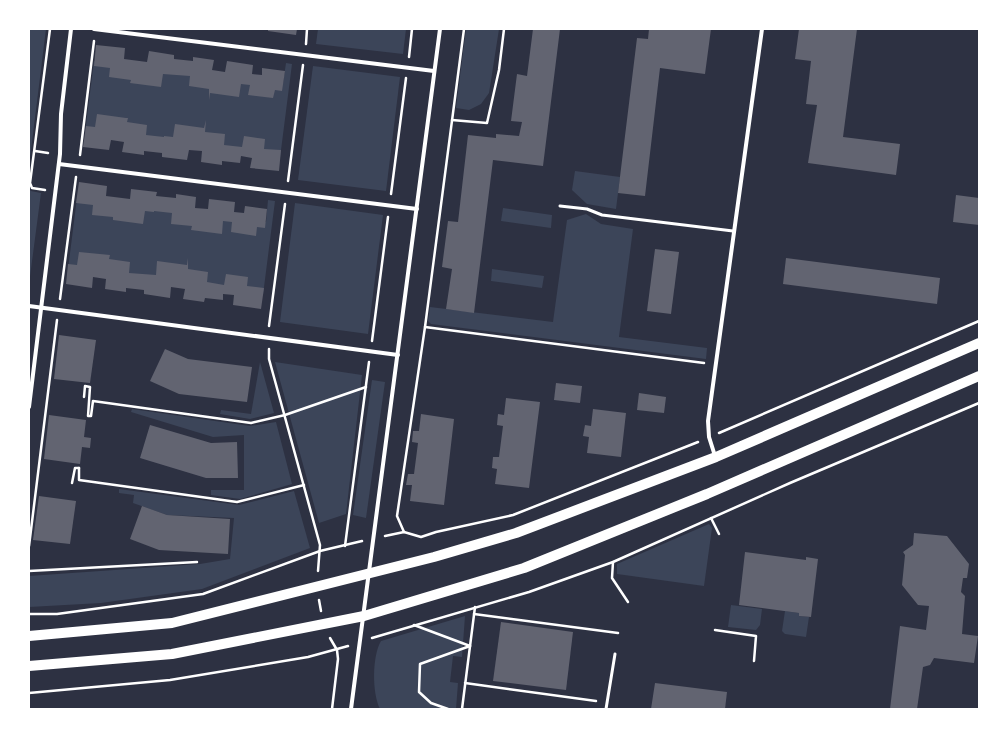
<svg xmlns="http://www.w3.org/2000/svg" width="1008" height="738" viewBox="0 0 1008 738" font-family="Manrope,sans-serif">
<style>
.green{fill:#3c4559}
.building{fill:#626471}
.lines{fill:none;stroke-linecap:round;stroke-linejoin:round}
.path{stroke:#fff;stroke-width:2.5}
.service{stroke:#fff;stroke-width:3}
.minor{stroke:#fff;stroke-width:4}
.primary{stroke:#fff;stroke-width:10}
</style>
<rect width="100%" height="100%" fill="#2d3142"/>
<g class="green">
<polygon points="29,29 46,29 29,166"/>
<polygon points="318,29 406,29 403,54 316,44"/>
<polygon points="466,29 499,29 489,93 481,104 469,110 456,108"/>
<polygon points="94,61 283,83 286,63 292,64 280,158 85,133"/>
<polygon points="313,66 400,77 386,191 298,180"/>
<polygon points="575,171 620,177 616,209 587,204 572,190"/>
<polygon points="29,189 31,191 41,193 29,284"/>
<polygon points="77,198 266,222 268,200 275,201 263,295 68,269"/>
<polygon points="295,203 383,215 368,334 280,322"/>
<polygon points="503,208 552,215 551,228 501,221"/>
<polygon points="586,214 601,224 633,229 619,337 707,348 706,359 431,324 428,321 430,307 553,322 567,220"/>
<polygon points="492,269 544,276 542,288 491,281"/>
<polygon points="260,362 274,413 250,419 220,414 221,410 251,414"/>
<polygon points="275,362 362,375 346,514 319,523"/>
<polygon points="372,380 385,382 366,518 353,515"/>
<polygon points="132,409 250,426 276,422 292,484 240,499 211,495 211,490 244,490 244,435 213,437 131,412"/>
<polygon points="119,489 239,505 294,491 310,548 202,589 101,603 29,607 29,576 200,564 230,559 234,518 167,515 133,503 134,495 119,493"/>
<polygon points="709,524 712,528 704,586 617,574 617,564"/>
<polygon points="731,605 762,609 760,625 756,630 728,627"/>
<polygon points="785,611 799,613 799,616 809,617 806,637 785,634 782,631"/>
<path d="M 465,616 L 462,657 L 453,656 L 450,682 L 458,683 L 456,709 L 380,709 C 372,693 372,656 381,641 Z"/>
</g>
<g class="building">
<polygon points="268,29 297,29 296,35 268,31"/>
<polygon points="533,29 560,29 543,166 493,160 474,313 446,309 452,269 442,267 448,221 458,222 468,135 496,138 496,134 519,136 522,122 511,121 517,74 527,76"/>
<polygon points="649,29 711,29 705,74 660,68 645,196 618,193 637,38 648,39"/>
<polygon points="799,29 857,29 843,137 900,144 896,175 808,163 817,105 806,104 811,61 795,59"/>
<polygon points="96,45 125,48 124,59 147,62 149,51 174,55 174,59 193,61 193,57 214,60 212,70 225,72 227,61 253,65 252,74 262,75 262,68 285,71 282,91 275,90 273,98 248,95 250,85 241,84 239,97 210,93 209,100 209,89 189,86 190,76 163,74 161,87 130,83 131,80 109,77 110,68 94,66"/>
<polygon points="97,114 126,118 128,118 127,122 147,125 146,135 164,137 164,136 173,137 175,124 204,128 206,120 205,132 225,134 224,145 242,147 244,136 265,139 264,149 281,150 279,171 250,168 252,158 241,156 240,163 222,161 222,165 201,162 202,151 189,150 187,160 162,157 162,153 144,151 144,155 122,152 124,142 111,140 109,150 83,147 86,126 95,127"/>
<polygon points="79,182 107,186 106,196 130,199 131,189 157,192 156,196 176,198 176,194 196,197 195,208 208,209 209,199 235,202 234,212 244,213 245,206 267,209 265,228 257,227 256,236 231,232 232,222 223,221 222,234 191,230 192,226 171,224 172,213 154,211 154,212 145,211 143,224 113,220 113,217 92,215 93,205 76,203"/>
<polygon points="956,195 979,198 979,225 953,222"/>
<polygon points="655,249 679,252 671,314 647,311"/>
<polygon points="79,252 110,255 109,259 130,262 129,273 156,275 157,261 187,265 188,258 188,269 208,272 207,282 224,285 226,274 248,277 247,286 264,288 261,309 233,305 234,295 223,294 223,300 205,298 204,302 183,299 185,289 171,287 170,298 144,294 144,290 126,288 126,292 105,289 106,279 93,277 92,288 66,284 68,264 77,265"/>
<polygon points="786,258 940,278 937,304 783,284"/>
<polygon points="59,335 96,340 90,383 54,379"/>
<polygon points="165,349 188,359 252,367 247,402 179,394 150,381"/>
<polygon points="556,383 582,386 580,403 554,400"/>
<polygon points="639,393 666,397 664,413 637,410"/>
<polygon points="506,398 540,402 529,488 495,484 497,469 492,468 493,457 499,457 503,426 497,425 498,414 504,415"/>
<polygon points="593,409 626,413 621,457 587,453 589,437 583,436 585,425 591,426"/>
<polygon points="421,414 454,419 444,505 410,501 412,485 406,485 408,474 414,474 418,443 412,442 413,431 419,431"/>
<polygon points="49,415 86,420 84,437 91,438 90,448 82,447 80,464 44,459"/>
<polygon points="150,425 211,443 237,442 238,478 206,478 140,458"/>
<polygon points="39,496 76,501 70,544 33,540"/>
<polygon points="142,506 167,515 230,519 228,554 159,550 130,539"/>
<polygon points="914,533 947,536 969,564 967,578 963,578 961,592 965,596 962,634 978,636 974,663 934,658 930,665 923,667 917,709 890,709 900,626 926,630 929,606 918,605 902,585 905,555 903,552 913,545"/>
<polygon points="745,552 806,560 806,557 818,559 811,617 799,616 799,613 739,605"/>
<polygon points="501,622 573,632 566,690 493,681"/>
<polygon points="655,683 727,692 725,709 651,709"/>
</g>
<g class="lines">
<g class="path">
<polyline points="306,44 307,29"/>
<polyline points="409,57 412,29"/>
<polyline points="452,120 487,123 499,70 504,29"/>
<polyline points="35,151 48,153"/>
<polyline points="80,155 94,41"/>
<polyline points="288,181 303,65"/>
<polyline points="45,190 32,188 30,183 50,29"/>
<polyline points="391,194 406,78"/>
<polyline points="60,299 76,177"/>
<polyline points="269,326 285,204"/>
<polyline points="425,327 704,363"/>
<polyline points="372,341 388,217"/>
<polyline points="269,349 269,359 320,545 318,571"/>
<polyline points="84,397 85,386 90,387 88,416 91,416 93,401 251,423 285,415 366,387"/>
<polyline points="719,433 979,321"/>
<polyline points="79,468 79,480 237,502 304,485"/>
<polyline points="72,483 75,468 79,468"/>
<polyline points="711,518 719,534"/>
<polyline points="404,532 397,516 425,327 464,29"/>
<polyline points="385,536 404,532 421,537 436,532 513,515 698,442"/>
<polyline points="29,546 57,320"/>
<polyline points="345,546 369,362"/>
<polyline points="613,562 612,578 628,602"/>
<polyline points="29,571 197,562"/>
<polyline points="319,600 321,611"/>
<polyline points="29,614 57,614 203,594 320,551 362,541"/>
<polyline points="474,614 618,633"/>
<polyline points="414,625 470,646"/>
<polyline points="715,630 756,636 754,661"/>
<polyline points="330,638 337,650 338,659 332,709"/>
<polyline points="372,638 529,592 613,562 790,483 979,403"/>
<polyline points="465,683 596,701"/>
<polyline points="29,693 170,680 308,657 348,646"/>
<polyline points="448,709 431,703 419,692 420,664 470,646"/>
<polyline points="462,709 475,607"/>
</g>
<g class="service">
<polyline points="560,206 587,209 602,215 733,231"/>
<polyline points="606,709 615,654"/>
</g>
<g class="minor">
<polyline points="94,29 434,71"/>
<polyline points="59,164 417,209"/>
<polyline points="29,306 398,355"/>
<polyline points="29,407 60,154 61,114 71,29"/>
<polyline points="715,456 709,437 708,421 762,29"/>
<polyline points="351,709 440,29"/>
</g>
<g class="primary">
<polyline points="29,636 172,623 434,557 516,533 716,457 979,343"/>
<polyline points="29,666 172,654 364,616 524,568 707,494 979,376"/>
</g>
</g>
<rect width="1008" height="738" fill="none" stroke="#ffffff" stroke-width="60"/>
</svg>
